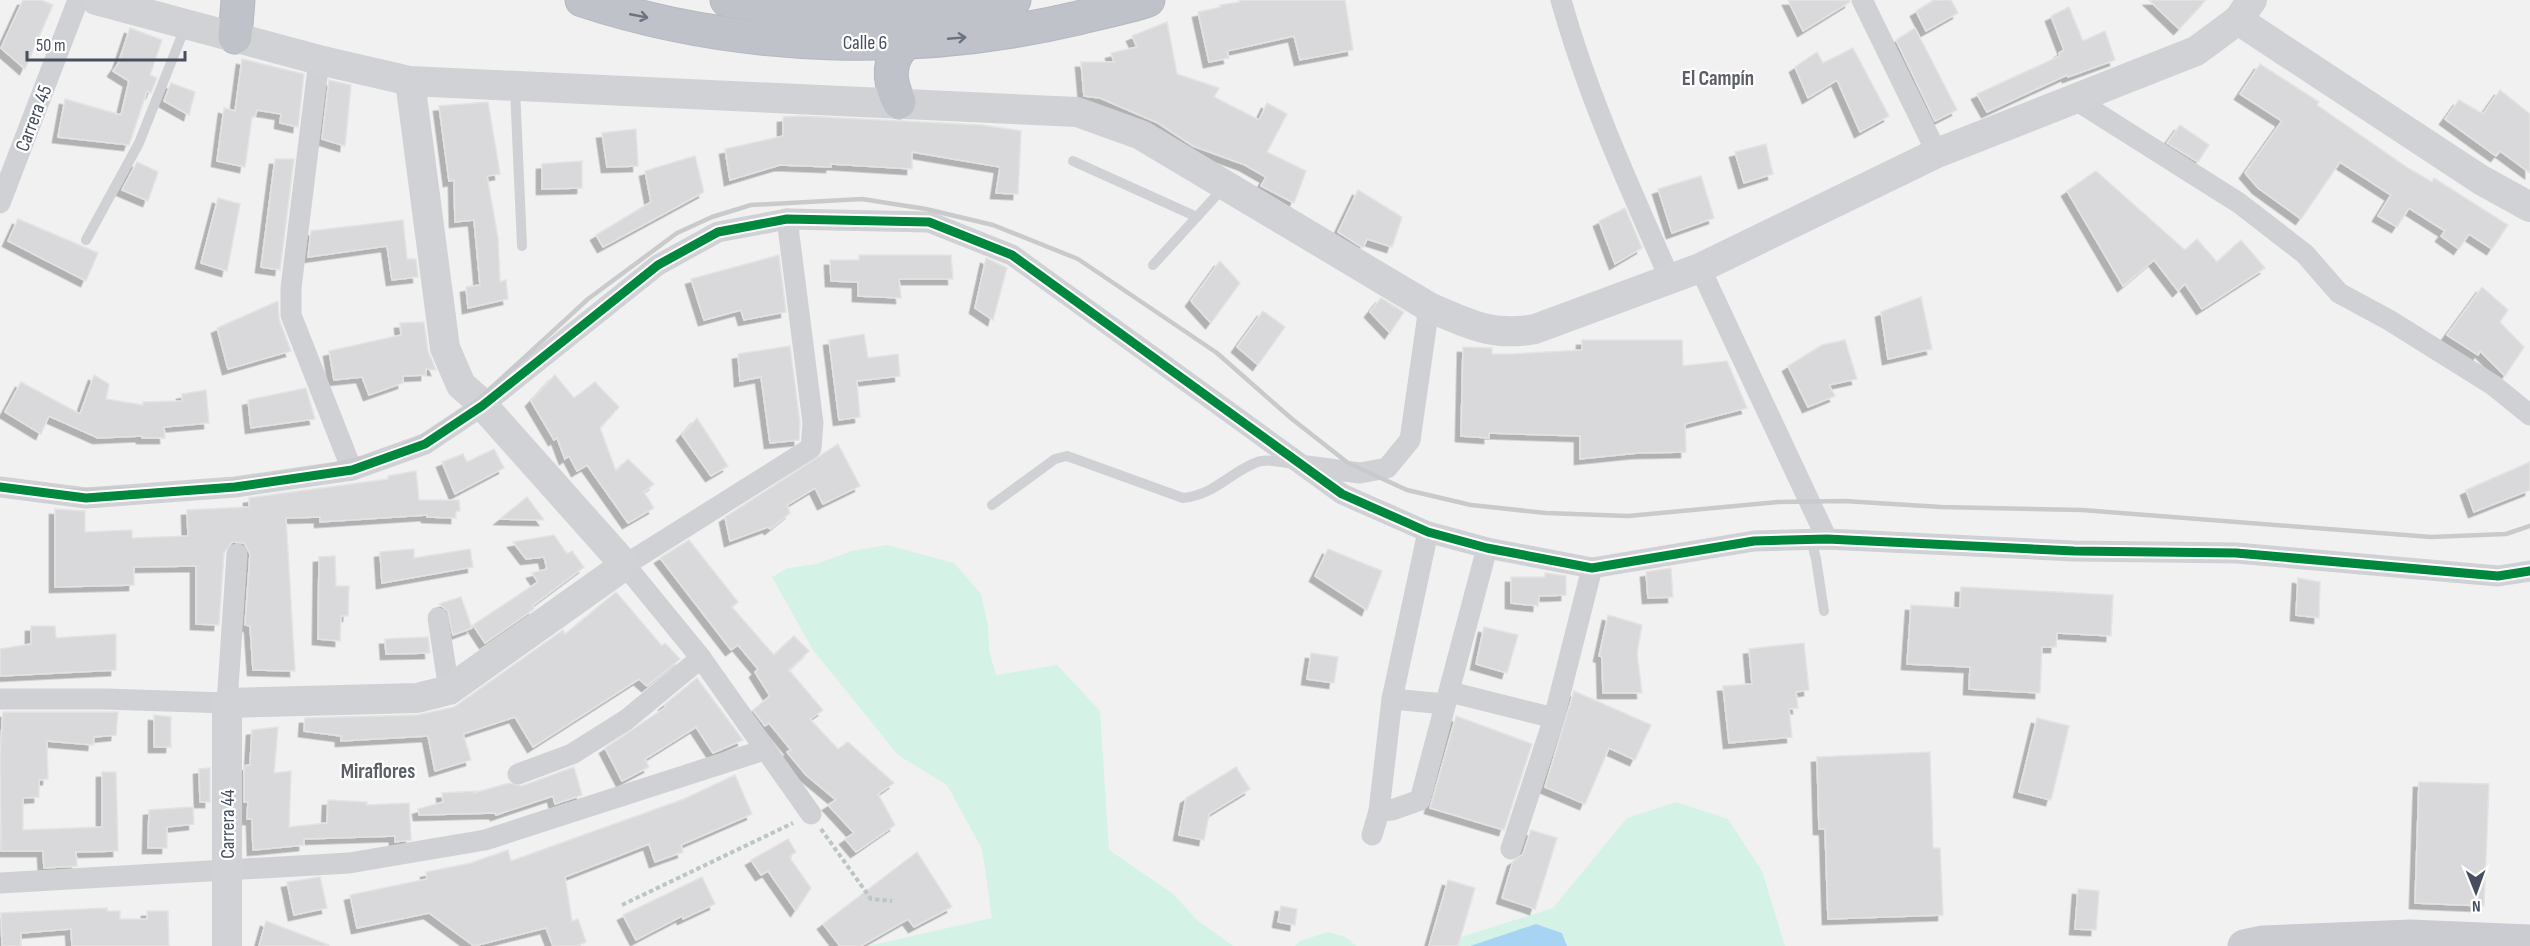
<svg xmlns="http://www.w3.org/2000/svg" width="2530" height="946" viewBox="0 0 2530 946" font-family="'Sofia Sans Condensed',sans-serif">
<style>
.green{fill:#d4f2e5}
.water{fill:#a7d4f2}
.building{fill:#d9d9db;stroke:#e3e3e4;stroke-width:1.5;filter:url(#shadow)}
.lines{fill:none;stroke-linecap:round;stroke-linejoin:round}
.highway-casing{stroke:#b6b8c1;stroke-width:35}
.path{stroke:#bbc6c6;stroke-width:4;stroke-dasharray:4.5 3;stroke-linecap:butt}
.lane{stroke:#cfd1d5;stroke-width:10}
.street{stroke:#cfd1d5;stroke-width:21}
.secondary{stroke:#d0d2d6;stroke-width:30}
.primary{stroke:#caccd2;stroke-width:33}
.highway{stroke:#bfc2c9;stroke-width:33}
.rail{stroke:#c8cacc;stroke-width:4.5}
.cycleway-casing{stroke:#fff;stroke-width:13}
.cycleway{stroke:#00873e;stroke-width:9}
.oneway{stroke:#6b727f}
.labels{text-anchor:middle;stroke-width:4.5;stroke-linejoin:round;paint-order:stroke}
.street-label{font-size:20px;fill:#474f5f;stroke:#fff}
.neighbourhood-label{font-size:21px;font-weight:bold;fill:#5c5f66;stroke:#fff}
</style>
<defs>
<filter id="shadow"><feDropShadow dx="-5.5" dy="5.5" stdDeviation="0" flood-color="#0004"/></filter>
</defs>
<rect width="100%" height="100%" fill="#f2f1f1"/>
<g class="green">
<polygon points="887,545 954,563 981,594 988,626 989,650 996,675 1057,665 1100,711 1109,850 1172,893 1197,920 1233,946 868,946 992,918 982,849 947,785 898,755 813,650 772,577 788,568 816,564 852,551"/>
<polygon points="1676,802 1728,819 1762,871 1785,946 1567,946 1562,933 1536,924 1470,946 1433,946 1553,908 1627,818"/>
<polygon points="1328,932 1346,937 1356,946 1295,946 1300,941"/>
</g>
<polygon class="water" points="1536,924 1562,933 1567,946 1470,946"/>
<g class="building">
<polygon points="23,0 41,0 53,5 25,69 1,48"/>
<polygon points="1239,0 1345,0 1353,50 1300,60 1294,36 1227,51 1229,58 1209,62 1198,12 1221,7 1220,5 1240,2"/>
<polygon points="1788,0 1849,0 1850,2 1803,31"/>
<polygon points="1934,0 1951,0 1958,13 1926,31 1916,11"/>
<polygon points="2149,0 2206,0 2179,29"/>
<polygon points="2069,7 2083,41 2105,31 2115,60 2068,77 2067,75 1987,112 1977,94 2060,56 2059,53 2064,50 2051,16"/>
<polygon points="1167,22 1177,74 1219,88 1214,97 1259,120 1267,103 1287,114 1267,152 1306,171 1294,203 1261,186 1266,177 1245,165 1193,146 1158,123 1100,98 1084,96 1081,62 1114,62 1111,53 1137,47 1132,36"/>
<polygon points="130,28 162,40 150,75 157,78 151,93 147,91 129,145 58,137 65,99 121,115 129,81 113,71 118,64"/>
<polygon points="1915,28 1957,110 1935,121 1896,40"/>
<polygon points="1853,48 1889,116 1860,132 1837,80 1808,98 1795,67 1817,52 1823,63"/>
<polygon points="242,59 304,74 298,127 280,123 281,114 257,110 255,117 252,117 245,167 217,161 224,108 235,111"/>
<polygon points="2260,64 2319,102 2317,105 2408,168 2432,182 2434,178 2508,225 2492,249 2469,234 2459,249 2441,236 2445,231 2409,208 2397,227 2378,216 2391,195 2340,162 2301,219 2258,188 2245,173 2282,121 2240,94"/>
<polygon points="329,80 351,85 345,146 322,139"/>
<polygon points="171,83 195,92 189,115 164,101"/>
<polygon points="2500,90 2530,114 2530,173 2500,151 2496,156 2445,119 2459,100 2483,114"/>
<polygon points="488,102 500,174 487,176 498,238 500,282 506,280 508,299 468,308 466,287 480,285 474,220 455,222 454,180 449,181 439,106"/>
<polygon points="800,116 981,125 1021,131 1018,194 996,193 1000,167 912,152 912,169 831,164 831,167 780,165 730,180 725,149 783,136 783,117"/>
<polygon points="2180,125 2209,145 2198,162 2167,143"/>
<polygon points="636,129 638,166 607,167 602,133"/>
<polygon points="1766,144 1773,174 1744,183 1735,152"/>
<polygon points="695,156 704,192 603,247 596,235 651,202 645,171"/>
<polygon points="275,159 294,159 280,270 261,267"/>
<polygon points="582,161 582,188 542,189 542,164"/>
<polygon points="137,162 158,172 148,201 122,190"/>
<polygon points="2096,171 2185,250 2197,239 2217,262 2241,240 2265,268 2202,309 2185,284 2178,291 2154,260 2123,286 2067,191"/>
<polygon points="1701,176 1714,218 1672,233 1658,189"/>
<polygon points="1358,190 1402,217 1392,247 1367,239 1363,248 1338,232"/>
<polygon points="218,198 240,204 227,271 201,263"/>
<polygon points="1625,208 1642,248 1615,264 1599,221"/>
<polygon points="18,219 98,253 86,281 8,241"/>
<polygon points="403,220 407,259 416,259 418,277 392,280 387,246 308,257 311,231"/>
<polygon points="779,255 786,312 744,320 741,310 704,320 691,279"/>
<polygon points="859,255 951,255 953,279 899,279 901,298 858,296 858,282 831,281 830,260 859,260"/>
<polygon points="986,258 1007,268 993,320 975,308"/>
<polygon points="1220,261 1240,283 1211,323 1191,301"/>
<polygon points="2482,287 2508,310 2500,322 2524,347 2505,376 2480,351 2478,355 2447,335"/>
<polygon points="1921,297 1932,349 1888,359 1881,312"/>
<polygon points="1381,298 1404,312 1390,333 1370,312"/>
<polygon points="278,301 279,319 291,351 228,369 217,328"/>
<polygon points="1263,311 1285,327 1258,365 1237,347"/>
<polygon points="424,322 428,351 436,370 426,369 426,375 403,376 403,383 369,395 362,377 334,380 329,351 401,335 400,323"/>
<polygon points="864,334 868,358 898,354 900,376 857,381 860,417 839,420 829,340"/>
<polygon points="1582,340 1682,340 1683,366 1727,361 1747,408 1685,424 1686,452 1638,453 1580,459 1580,436 1489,433 1489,438 1461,436 1463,347 1492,348 1492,354 1513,354 1582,350"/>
<polygon points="1845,340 1857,379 1829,385 1835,396 1808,407 1788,366 1822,345"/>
<polygon points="790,346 800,423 799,440 770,443 761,377 740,381 738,354"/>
<polygon points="94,375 109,384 106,399 143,405 143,402 182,401 182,394 206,390 209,423 164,427 165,438 142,438 142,436 98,438 49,416 41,434 5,412 21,382 80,414"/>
<polygon points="555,375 574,398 595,382 619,407 600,428 616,471 628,459 654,484 644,492 654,508 628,523 587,465 577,471 569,456 565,459 557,438 554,440 531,401"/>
<polygon points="306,388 315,419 251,428 248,400"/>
<polygon points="697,418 728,466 711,476 682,435"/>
<polygon points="838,444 860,486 823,504 815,488 787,505 790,513 770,529 768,527 730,541 725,517"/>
<polygon points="494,449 504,468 455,494 442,462 463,454 467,462"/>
<polygon points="2530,462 2530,490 2474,512 2466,490"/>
<polygon points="416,471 419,500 459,500 460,511 456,511 456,518 427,517 427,515 320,522 320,517 286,518 295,671 253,670 250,626 245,625 250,554 244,543 232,542 224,553 219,625 196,624 196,566 134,567 134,585 55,587 55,509 85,511 85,532 132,530 132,538 188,536 187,510 249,507 249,498 388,479 388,476"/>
<polygon points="527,497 544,520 500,519"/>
<polygon points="554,535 567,554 572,551 584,567 532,606 534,609 485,643 473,625 538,582 532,573 547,569 544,557 526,559 513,542"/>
<polygon points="689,540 738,602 732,607 774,655 794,636 809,651 789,670 823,710 810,719 838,749 848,742 894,783 878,794 895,825 856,852 845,839 854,833 828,805 836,800 806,775 787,752 791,750 769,723 765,726 753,710 770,696 755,672 758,669 738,645 731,650 660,558"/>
<polygon points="414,549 414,558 470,549 473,567 382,583 380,552"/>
<polygon points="1328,549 1382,571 1367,610 1315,576"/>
<polygon points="335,556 336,586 349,586 348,616 341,616 340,641 318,639 319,557"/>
<polygon points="1671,568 1673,597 1648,598 1646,572"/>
<polygon points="1545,573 1566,576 1566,595 1539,596 1538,606 1511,603 1511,577 1545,577"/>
<polygon points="2298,578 2320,582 2319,618 2296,615"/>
<polygon points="1961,587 2113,595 2111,636 2057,633 2056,647 2042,647 2040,693 1969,689 1970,667 1907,664 1911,605 1960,608"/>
<polygon points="616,592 662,646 665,643 680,659 647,686 639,679 533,747 515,717 463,734 471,760 435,771 428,736 341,741 341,736 304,731 305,718 418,715 454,707 563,630 565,634"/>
<polygon points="461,597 472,628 453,635 448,611 439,604"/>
<polygon points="1608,615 1642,625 1637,653 1642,693 1603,693 1602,657 1599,656"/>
<polygon points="31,626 55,626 56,638 116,634 116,670 0,676 0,649 31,644"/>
<polygon points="1484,627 1518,635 1507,673 1476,664"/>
<polygon points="428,637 430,653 386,654 385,639"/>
<polygon points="1804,643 1809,690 1796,692 1798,708 1789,709 1792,737 1729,743 1723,686 1752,684 1749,649"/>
<polygon points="1311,653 1338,657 1334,683 1307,679"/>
<polygon points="697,678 743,740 713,753 696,727 645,759 649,767 622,781 605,748 666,707 664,705"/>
<polygon points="1574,691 1651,725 1635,760 1609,748 1585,804 1545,787"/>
<polygon points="3,712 118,712 116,735 94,737 93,745 47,741 48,779 39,780 39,797 23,798 23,830 102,827 102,772 116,772 118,851 76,852 77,866 44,868 43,851 1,851 0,753"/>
<polygon points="154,715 171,717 171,747 154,747"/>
<polygon points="1456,716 1532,744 1504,830 1430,808"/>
<polygon points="2037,718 2069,726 2051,800 2019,792"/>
<polygon points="278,727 274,773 291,771 289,827 327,823 328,800 367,802 367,805 409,803 411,840 395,842 395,836 304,839 304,845 253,850 252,819 247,819 248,802 244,802 244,766 250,765 252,730"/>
<polygon points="1930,752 1933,848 1940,848 1943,915 1828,919 1825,829 1819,829 1817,757"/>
<polygon points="574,767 582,795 555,804 553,796 496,815 495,813 419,815 418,809 443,802 442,793 476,791 474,793 509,783 522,786"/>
<polygon points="1236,767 1250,789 1209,814 1204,840 1179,835 1186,798"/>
<polygon points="210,768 210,802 200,802 199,769"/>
<polygon points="735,775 752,814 681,845 683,852 655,862 649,844 565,877 572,921 578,919 586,942 576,946 553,946 546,928 474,946 429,913 357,928 350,895 427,879 426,872 471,863 508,850 511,861 684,799"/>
<polygon points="2419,782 2489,784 2484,906 2415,903"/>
<polygon points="193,807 194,824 167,827 167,848 148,848 149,810"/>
<polygon points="1531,830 1557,838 1535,909 1502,898 1513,861 1523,854"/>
<polygon points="788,839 796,852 789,857 811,888 796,911 768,871 761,875 751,860"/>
<polygon points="917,852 952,907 914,927 908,919 861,946 840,946 823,924"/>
<polygon points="320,877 327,908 294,915 287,882"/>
<polygon points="702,877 715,904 683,919 682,916 636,940 623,915"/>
<polygon points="1448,880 1475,888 1458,946 1429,946"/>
<polygon points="2078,889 2099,891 2096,930 2075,929"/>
<polygon points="1281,906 1297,909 1295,925 1278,922"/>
<polygon points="107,908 107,911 120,911 120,919 147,919 147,911 168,911 169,946 72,946 71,929 21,933 21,946 2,946 1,913"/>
<polygon points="266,921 329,945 328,946 259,946"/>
</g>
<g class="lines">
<g class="highway-casing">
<g id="highway">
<path d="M 582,0 C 740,52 917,56 1078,18 C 1101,12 1125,8 1148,0"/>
<path d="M 727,0 C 820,15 920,14 1014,0"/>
<polyline points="235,37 238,0"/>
<path d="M 899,102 C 888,80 887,59 907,42"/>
</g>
</g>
<g class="path">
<polyline points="821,829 871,899 892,901"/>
<polyline points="622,905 793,823"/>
</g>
<g class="lane">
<polyline points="515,89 522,246"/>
<polyline points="1073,161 1197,217"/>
<polyline points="86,240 139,143 186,25"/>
<polyline points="1153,265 1225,186"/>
<path d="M 992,505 L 1055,459 L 1067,456 L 1183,498 C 1214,495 1228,474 1255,463 C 1266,458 1280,462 1292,464"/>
<polyline points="1811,539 1816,559 1824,611"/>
</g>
<g class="street">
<path d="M 1561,0 C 1588,97 1630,188 1670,279"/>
<polyline points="1862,0 1937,153"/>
<polyline points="319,60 291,288 291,315 352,470"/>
<polyline points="2076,100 2239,203 2305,254 2339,293 2389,320 2493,385 2530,415"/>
<polyline points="0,203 78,0"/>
<polyline points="787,219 813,423 811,448 625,565 701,658 811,814"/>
<polyline points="1700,268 1827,539"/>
<polyline points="1307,466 1360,473 1387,468 1410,440 1429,307"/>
<polyline points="0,487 86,498 235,487 352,470 425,444 482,406 658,265 718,232 787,219 929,222 1012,255 1342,494 1428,532 1487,548 1592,568 1754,541 1827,539 2074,551 2236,553 2498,576 2530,571"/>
<polyline points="438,618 449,690"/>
<polyline points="1450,692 1554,718"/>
<polyline points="0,699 105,699 227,703 237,554"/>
<polyline points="1392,699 1445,704"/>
<polyline points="518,774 572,754 626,720 701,658"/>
<polyline points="1379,811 1392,810 1420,800 1487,548"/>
<polyline points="1372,835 1379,811 1392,699 1428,532"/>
<polyline points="1511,849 1554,718 1592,568"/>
<polyline points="0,883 349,863 485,840 764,750"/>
</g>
<g class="secondary">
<path d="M 96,0 L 319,60 L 410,81 L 1077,112 L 1141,135 L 1429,307 C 1468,324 1492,337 1535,329 L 1700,268 L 1937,153 L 2196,51 L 2238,20 L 2252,0"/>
<polyline points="2238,20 2481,180 2530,207"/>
<polyline points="227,946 227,703 417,698 449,690 625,565 478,400 461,385 445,348 410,81"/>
</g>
<polyline class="primary" points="2244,946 2263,942 2410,936 2530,941"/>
<use href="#highway" class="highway"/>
<polyline class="rail" points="0,482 57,491 195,487 324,467 390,452 429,433 478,400 588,299 677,233 712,217 751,205 862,199 926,209 993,225 1078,259 1217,353 1292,419 1348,463 1407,490 1471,505 1546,513 1628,516 1778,502 1844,501 1941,507 2082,510 2431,537 2506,534 2530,526"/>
<g class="cycleway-casing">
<polyline id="cycleway" points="0,487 86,498 235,487 352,470 425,444 482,406 658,265 718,232 787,219 929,222 1012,255 1342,494 1428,532 1487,548 1592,568 1754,541 1827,539 2074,551 2236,553 2498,576 2530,571"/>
</g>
<use href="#cycleway" class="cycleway"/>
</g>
<defs><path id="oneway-shaft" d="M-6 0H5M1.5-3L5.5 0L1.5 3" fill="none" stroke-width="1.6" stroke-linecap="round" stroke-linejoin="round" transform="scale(1.5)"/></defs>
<g class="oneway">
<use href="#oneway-shaft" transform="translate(639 16) rotate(11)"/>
<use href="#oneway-shaft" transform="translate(957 38) rotate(-5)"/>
</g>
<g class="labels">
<g class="street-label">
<text x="865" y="49">Calle 6</text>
<text transform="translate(33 118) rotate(-69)" y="7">Carrera 45</text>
<text transform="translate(227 824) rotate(-90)" y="7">Carrera 44</text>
</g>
<g class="neighbourhood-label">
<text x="1718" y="85">El Campín</text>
<text x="378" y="778">Miraflores</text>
</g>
</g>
<g transform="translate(2476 892) rotate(179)" stroke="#ffffff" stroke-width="4.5" paint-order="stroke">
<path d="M0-4.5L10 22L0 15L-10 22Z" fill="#474f5f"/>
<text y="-9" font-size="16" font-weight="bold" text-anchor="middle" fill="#474f5f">N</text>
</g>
<path d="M27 51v9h158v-9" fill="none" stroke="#474f5f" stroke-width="3"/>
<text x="36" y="51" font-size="18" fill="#474f5f" stroke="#ffffff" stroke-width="4.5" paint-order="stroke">50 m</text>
</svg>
